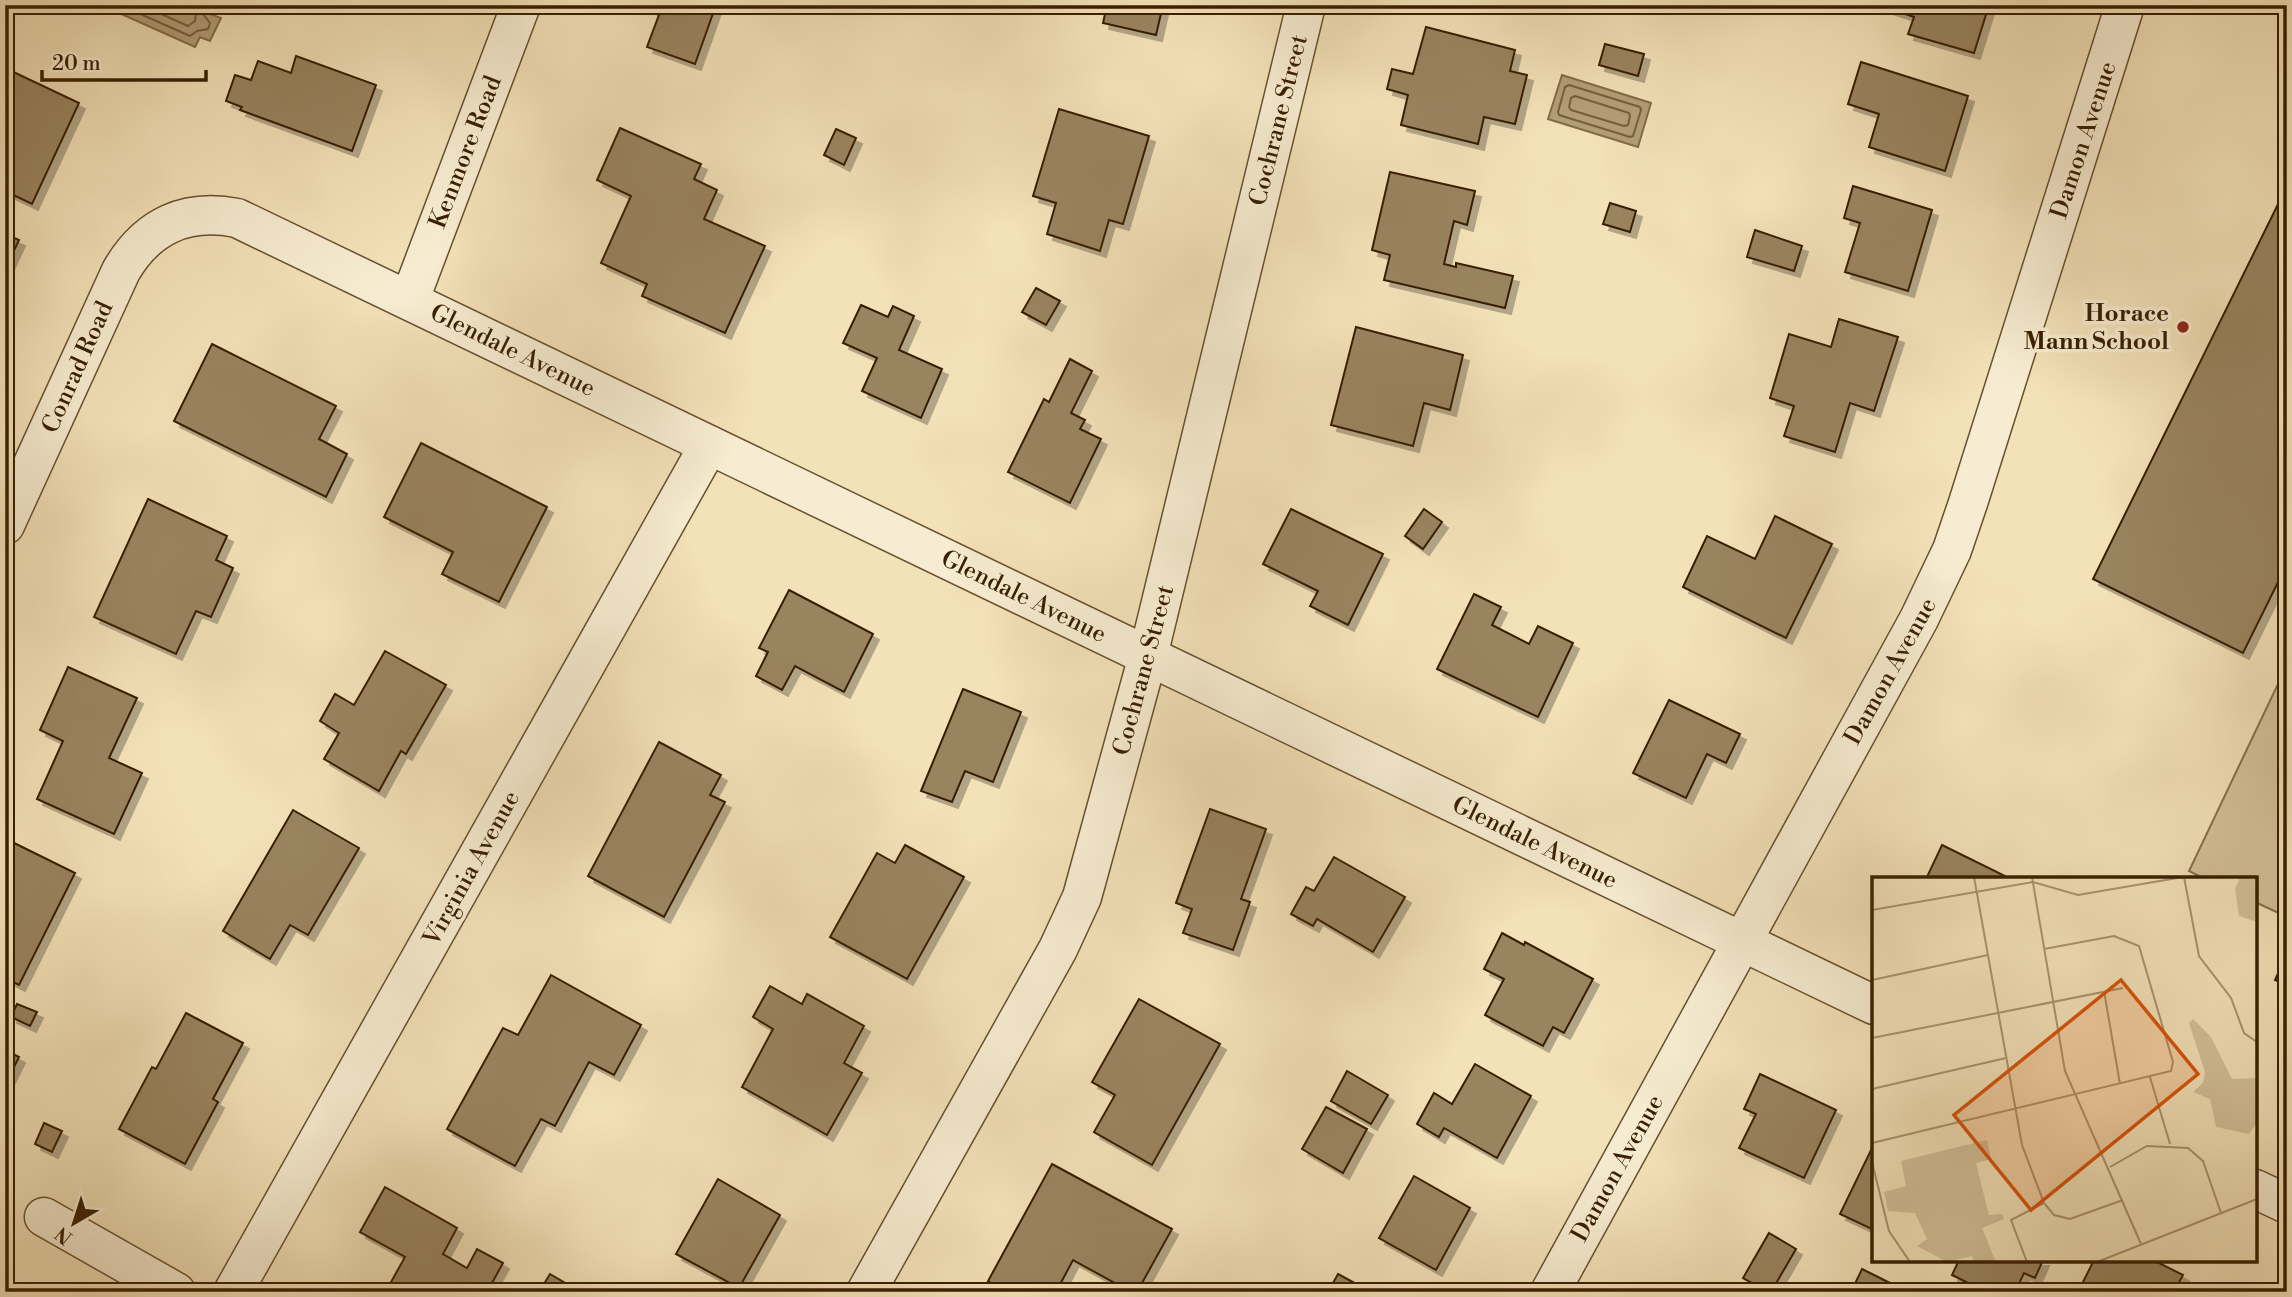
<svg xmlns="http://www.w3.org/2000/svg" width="2292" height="1297" viewBox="0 0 2292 1297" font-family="'Libre Bodoni',serif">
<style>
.green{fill:#d3c099;stroke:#86704c;stroke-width:2}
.water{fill:#b39f79;stroke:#826c49;stroke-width:2}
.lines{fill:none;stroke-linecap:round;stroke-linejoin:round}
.shore{stroke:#765f3c;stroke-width:2}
.building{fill:#998460;stroke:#381f00;stroke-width:2;filter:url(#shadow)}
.minor-casing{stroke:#67502e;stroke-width:41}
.minor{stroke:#f7ecd1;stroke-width:38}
.poi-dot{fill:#8f2418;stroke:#f7ecd1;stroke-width:2.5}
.labels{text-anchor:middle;stroke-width:7;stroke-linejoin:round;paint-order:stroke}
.street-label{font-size:24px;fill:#381f00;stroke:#f7ecd1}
.poi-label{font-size:24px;font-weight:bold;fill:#381f00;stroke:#f7ecd1;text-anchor:end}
.inset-road{fill:none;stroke:#a8936e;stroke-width:2}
.view{fill:#d6530b;fill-opacity:0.15;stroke:#d6530b;stroke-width:3.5}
.inset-edge{fill:none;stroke:#381f00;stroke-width:3.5}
</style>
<defs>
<filter id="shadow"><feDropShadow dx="6" dy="6" stdDeviation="0" flood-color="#0004"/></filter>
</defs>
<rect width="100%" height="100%" fill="#f3e1b8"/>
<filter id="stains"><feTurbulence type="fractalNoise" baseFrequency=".00286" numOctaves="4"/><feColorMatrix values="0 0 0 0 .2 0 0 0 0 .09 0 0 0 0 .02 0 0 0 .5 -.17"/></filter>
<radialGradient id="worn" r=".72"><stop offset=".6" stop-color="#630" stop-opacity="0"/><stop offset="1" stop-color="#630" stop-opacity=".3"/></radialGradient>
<polygon class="green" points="2277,686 2287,691 2287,917 2255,902 2255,879 2205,879 2189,871"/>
<g class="water">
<polygon points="112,5 214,5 210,14 221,18 210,41 200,37 195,47 110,9"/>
<polygon points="1562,75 1651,103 1638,147 1548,119"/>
</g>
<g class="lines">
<g class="shore">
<polyline points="120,5 190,36 197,31 208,29 210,23 203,14 206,5"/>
<polyline points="141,5 188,26 195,21 197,5"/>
<polygon points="1569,85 1640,107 1641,110 1633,136 1630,137 1559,115 1558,112 1565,87"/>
<polygon points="1575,96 1629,113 1630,116 1628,125 1624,126 1571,110 1569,107 1571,98"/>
</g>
</g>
<g class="building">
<polygon points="641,5 716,5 695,64 647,47 660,12"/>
<polygon points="1107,5 1163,5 1156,35 1103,23"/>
<polygon points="1878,5 1989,5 1974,53 1908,34 1914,17"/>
<polygon points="1426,27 1515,50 1510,71 1527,75 1515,124 1484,117 1478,144 1401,125 1408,95 1387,89 1392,69 1413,74"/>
<polygon points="1605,44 1644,54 1638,76 1599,65"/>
<polygon points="296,56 376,85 352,151 240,110 242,107 226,101 235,75 251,80 258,61 291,73"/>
<polygon points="1861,62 1968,96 1945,171 1869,147 1879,114 1848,104"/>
<polygon points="5,68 79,103 32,204 5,191"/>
<polygon points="1059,109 1149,136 1123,224 1109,220 1100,251 1047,234 1056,203 1033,196"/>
<polygon points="620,128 701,164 694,179 717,190 704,219 765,246 725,333 642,296 647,284 601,263 631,196 597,180"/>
<polygon points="836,129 856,138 844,165 824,155"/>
<polygon points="1390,172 1475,191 1467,225 1454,221 1444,264 1456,267 1456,263 1513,276 1505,308 1384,280 1390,255 1372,250"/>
<polygon points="1853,186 1932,210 1908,291 1845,272 1860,223 1844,218"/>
<polygon points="2287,186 2287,564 2243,653 2093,579"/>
<polygon points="1610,203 1636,211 1630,232 1603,224"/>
<polygon points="1755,230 1802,246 1794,271 1747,257"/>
<polygon points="5,234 19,240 5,270"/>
<polygon points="1036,288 1060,301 1046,325 1022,312"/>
<polygon points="861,305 888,317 893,306 914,316 899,350 942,369 921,418 862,391 877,358 843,343"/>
<polygon points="1839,319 1898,337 1874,411 1850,403 1835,452 1784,436 1794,406 1770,398 1789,334 1831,347"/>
<polygon points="1356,327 1463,355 1450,410 1424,403 1413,446 1331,425"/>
<polygon points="212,344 336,406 319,439 347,454 326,497 174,421"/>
<polygon points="1070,359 1092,371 1071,413 1085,420 1080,429 1101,439 1070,503 1008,472 1044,399 1049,402"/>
<polygon points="421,443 547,507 499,602 442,574 453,552 384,517"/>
<polygon points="148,499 227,536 216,560 233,568 211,617 196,611 176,654 94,617"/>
<polygon points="1291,509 1383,554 1348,625 1310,606 1318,591 1263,564"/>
<polygon points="1424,509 1442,522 1423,549 1405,536"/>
<polygon points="1775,516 1832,544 1786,638 1683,587 1707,536 1755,559"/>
<polygon points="789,590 873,634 844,692 795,666 782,690 756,676 768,652 759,648"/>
<polygon points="1474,594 1501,607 1492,625 1529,644 1538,626 1573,643 1538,717 1437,669"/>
<polygon points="385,651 446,685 406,754 401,751 379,791 324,759 339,733 320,721 335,694 354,705"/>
<polygon points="68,667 137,698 109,758 142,773 114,834 37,799 63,741 40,730"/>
<polygon points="963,689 1021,712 993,782 965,771 952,802 921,791"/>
<polygon points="1669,700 1740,734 1726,763 1707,754 1686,798 1633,773"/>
<polygon points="659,742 721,775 710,795 725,802 664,917 588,876"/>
<polygon points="1210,809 1266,829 1241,899 1250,902 1233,950 1183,933 1192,909 1176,903"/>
<polygon points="293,810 359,848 308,935 290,925 270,959 223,931"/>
<polygon points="6,839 75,873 19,985 5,978"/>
<polygon points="905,845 964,877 907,979 830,937 877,853 895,863"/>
<polygon points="1942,845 2005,876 2004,879 1926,879"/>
<polygon points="1334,857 1405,897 1373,952 1317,919 1313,926 1291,914 1306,887 1314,891"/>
<polygon points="1502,933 1524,945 1525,942 1593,979 1564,1033 1553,1027 1543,1046 1485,1015 1504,979 1484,969"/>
<polygon points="2287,954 2287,985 2275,980"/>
<polygon points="551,975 641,1025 614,1075 589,1062 555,1126 541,1119 515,1166 447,1129 503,1028 518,1035"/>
<polygon points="770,986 802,1004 807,994 864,1026 844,1063 862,1073 827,1135 742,1087 773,1029 753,1017"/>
<polygon points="1139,999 1220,1044 1152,1165 1094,1132 1115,1095 1092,1082"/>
<polygon points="17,1004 37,1012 30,1026 11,1017"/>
<polygon points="186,1013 243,1043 213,1099 218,1102 185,1164 119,1129 152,1067 156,1069"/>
<polygon points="5,1050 19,1057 5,1085"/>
<polygon points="1475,1064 1531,1096 1497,1158 1444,1128 1439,1137 1417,1124 1434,1093 1452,1104"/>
<polygon points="1347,1071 1388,1095 1371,1124 1331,1101"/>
<polygon points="1760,1074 1836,1110 1804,1178 1739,1148 1756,1114 1744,1109"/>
<polygon points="1326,1107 1367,1129 1343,1173 1302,1149"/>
<polygon points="44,1123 62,1131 52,1152 35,1144"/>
<polygon points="1874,1144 1874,1230 1840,1214"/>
<polygon points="1052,1164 1172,1229 1137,1292 1131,1292 1073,1260 1056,1292 1007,1292 988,1281"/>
<polygon points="1414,1176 1470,1208 1436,1270 1379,1238"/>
<polygon points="718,1179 780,1215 739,1288 676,1254"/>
<polygon points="385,1187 457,1228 443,1254 467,1268 477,1249 503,1263 487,1292 386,1291 405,1257 360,1232"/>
<polygon points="1769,1233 1796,1249 1771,1292 1768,1292 1743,1278"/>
<polygon points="1959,1260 2043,1260 2035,1278 2024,1273 2015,1292 1986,1292 1952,1275"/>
<polygon points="2094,1260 2153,1260 2183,1275 2174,1292 2078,1292"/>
<polygon points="1862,1269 1908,1292 1851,1292"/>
<polygon points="550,1274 577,1290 576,1292 539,1292"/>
<polygon points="1338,1274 1371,1292 1328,1292"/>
</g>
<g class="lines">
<g class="minor-casing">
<g id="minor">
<polyline points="410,299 521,5"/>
<path d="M 5,525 L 121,271 C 147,226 186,208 237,218 L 1874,1005"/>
<polyline points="2255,1189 2287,1204"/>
<polyline points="44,1217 176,1292"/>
<polyline points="233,1292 709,445"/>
<polyline points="866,1292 1058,949 1082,897 1148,656 1306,5"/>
<polyline points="1550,1292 1919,619 1952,550 1968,503 2125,5"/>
</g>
</g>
<use href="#minor" class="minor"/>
</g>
<circle class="poi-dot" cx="2183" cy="327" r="7"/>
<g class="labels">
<g class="street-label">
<text transform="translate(1278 120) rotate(-76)" y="8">Cochrane Street</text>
<text transform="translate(2083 140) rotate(-72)" y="8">Damon Avenue</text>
<text transform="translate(465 152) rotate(-69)" y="8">Kenmore Road</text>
<text transform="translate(513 350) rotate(26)" y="8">Glendale Avenue</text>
<text transform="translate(77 367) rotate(-66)" y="8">Conrad Road</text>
<text transform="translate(1024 596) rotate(26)" y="8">Glendale Avenue</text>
<text transform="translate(1143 670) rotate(-75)" y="8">Cochrane Street</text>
<text transform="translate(1890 671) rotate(-61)" y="8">Damon Avenue</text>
<text transform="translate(1535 842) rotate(26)" y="8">Glendale Avenue</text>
<text transform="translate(471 868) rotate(-61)" y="8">Virginia Avenue</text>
<text transform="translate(1617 1168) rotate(-61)" y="8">Damon Avenue</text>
</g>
<g class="poi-label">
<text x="2169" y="321">Horace<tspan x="2169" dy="28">Mann School</tspan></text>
</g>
</g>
<g transform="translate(1872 877)">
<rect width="385" height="385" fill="#f3e1b8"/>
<path d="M 368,0 L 385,0 L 385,45 L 367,39 L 363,12 ZM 321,142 L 339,160 L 360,202 L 385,201 L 385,245 L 377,257 L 344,250 L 338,222 L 321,215 L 331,206 L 333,195 L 317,146 ZM 115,263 L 119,282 L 104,286 L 117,338 L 130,337 L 132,342 L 110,351 L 124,385 L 102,385 L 100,379 L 75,385 L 45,369 L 55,362 L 43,336 L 16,334 L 12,315 L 34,309 L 29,284 Z" fill="#d3c099"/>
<path class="inset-road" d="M 102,0 L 150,268 L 172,326 L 182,338 L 198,342 L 251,323M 160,0 L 193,194 L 269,367M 312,0 L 327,79 L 359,121 L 372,156 L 385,165M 0,33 L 161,5 L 206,18 L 311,0M 0,103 L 116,78M 232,114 L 248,207M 0,161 L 251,111M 278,200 L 298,267M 0,212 L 134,181M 0,266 L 299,194 L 301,185 L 267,69 L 242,59 L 172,72M 0,285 L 17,354 L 38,385M 238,290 L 275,269 L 316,271 L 331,284 L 349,336M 155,385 L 139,343 L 172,326M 225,385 L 385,322"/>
<path class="view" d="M 249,103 L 326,197 L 159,333 L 82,238 Z"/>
<rect width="385" height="385" class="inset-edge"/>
</g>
<rect width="2292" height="1297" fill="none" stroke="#f3e1b8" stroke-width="28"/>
<rect x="7" y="7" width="2278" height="1283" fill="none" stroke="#381f00" stroke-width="3.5"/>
<rect x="14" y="14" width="2264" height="1269" fill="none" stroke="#381f00" stroke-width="2"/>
<g transform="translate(74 1223) rotate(219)" stroke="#f7ecd1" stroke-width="5" paint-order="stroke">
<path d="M0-5L12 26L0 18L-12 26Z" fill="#381f00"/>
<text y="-10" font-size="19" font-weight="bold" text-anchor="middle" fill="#381f00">N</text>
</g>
<path d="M42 70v10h164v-10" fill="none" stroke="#381f00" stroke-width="3.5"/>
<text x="52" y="70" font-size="21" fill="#381f00" stroke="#f7ecd1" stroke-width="5" paint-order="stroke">20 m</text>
<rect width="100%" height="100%" filter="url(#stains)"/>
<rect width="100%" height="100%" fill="url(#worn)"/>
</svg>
